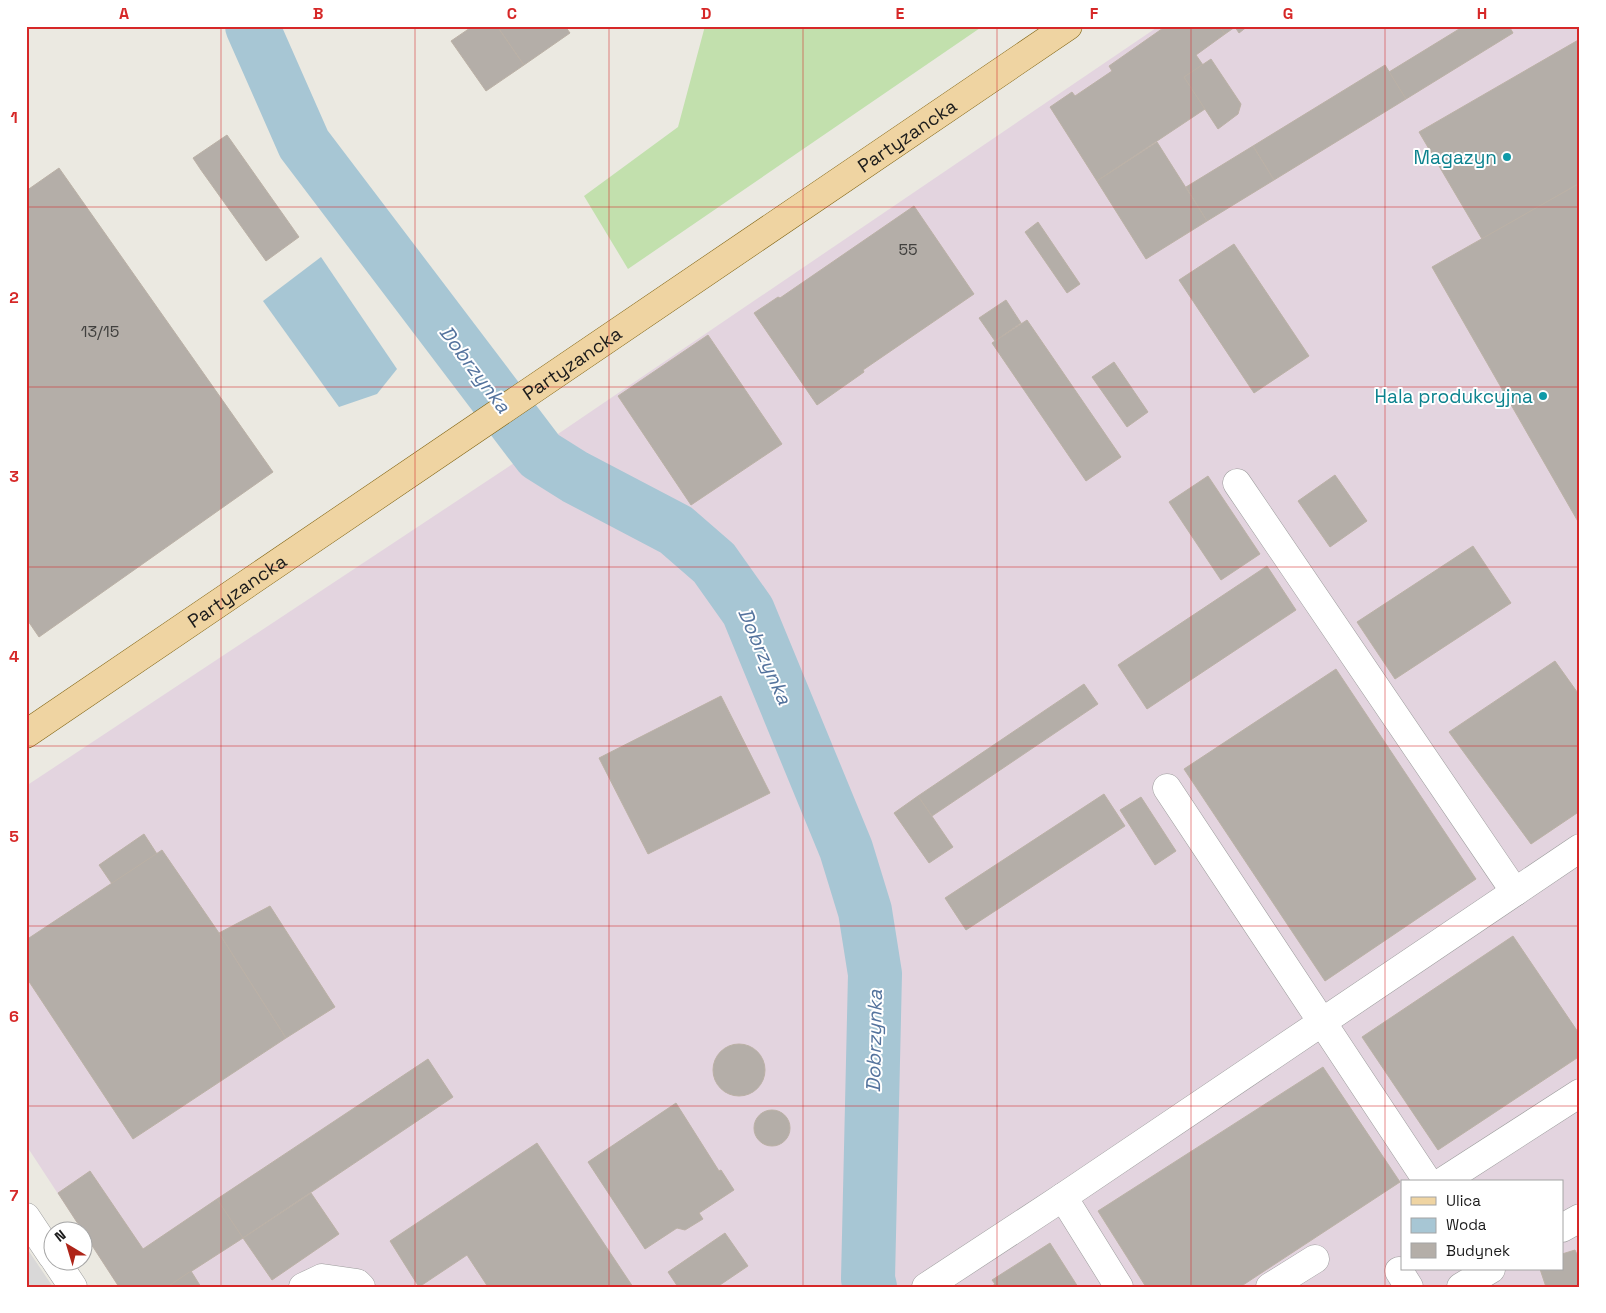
<svg xmlns="http://www.w3.org/2000/svg" width="1606" height="1313" viewBox="0 0 1606 1313" font-family="'Space Grotesk',sans-serif">
<style>
.residential{fill:#d9d8d8}
.industrial{fill:#e3d4df;fill-rule:evenodd}
.grass{fill:#c2e0ad}
.water{fill:#a7c6d4}
.lines{fill:none;stroke-linecap:round;stroke-linejoin:round}
.river{stroke:#a7c6d4;stroke-width:54}
.building{fill:#b4aea8;stroke:#bbb1a6}
.minor-casing{stroke:#9c9c9c;stroke-width:29}
.major-casing{stroke:#806412;stroke-width:29}
.minor{stroke:#fff;stroke-width:28}
.major{stroke:#efd4a2;stroke-width:28}
.grid{fill:none;stroke:#d62828;stroke-width:1;stroke-opacity:0.55}
.culture-dot{fill:#0f9aa8;stroke:#fff;stroke-width:2}
.labels{text-anchor:middle;stroke-width:4;stroke-linejoin:round;paint-order:stroke}
.number-label{font-size:16px;fill:#41403e}
.street-label{font-size:19px;fill:#1b1b1b;stroke:#fff}
.culture-label{font-size:19px;fill:#0d838f;stroke:#fff;text-anchor:end}
.water-label{font-size:20px;font-style:italic;fill:#54739d;stroke:#fff}
.neatline{fill:none;stroke:#d62828;stroke-width:2}
.grid-label{font-size:16px;text-anchor:middle;font-weight:bold;fill:#d62828}
</style>
<rect width="100%" height="100%" fill="#ebe9e1"/>
<polygon class="residential" points="26,1247 53,1287 26,1287"/>
<path class="industrial" d="M 1159,26 L 1580,26 L 1580,1287 L 119,1287 L 26,1145 L 26,786 L 552,438 ZM 1402,1182 L 1562,1182 L 1562,1269 L 1402,1269 Z"/>
<polygon class="grass" points="705,26 983,26 628,269 584,196 678,127"/>
<polygon class="water" points="321,257 397,369 377,394 339,407 263,301"/>
<g class="lines">
<polyline class="river" points="252,26 304,144 540,455 575,477 676,530 714,563 748,611 846,849 865,911 875,974 868,1279 870,1287"/>
</g>
<g class="building">
<polygon points="473,26 497,26 524,65 486,91 451,41"/>
<polygon points="497,26 565,26 570,33 524,65"/>
<polygon points="1166,26 1219,26 1225,34 1196,55 1203,65 1184,77 1205,109 1097,181 1050,107 1072,92 1075,96 1112,71 1109,66"/>
<polygon points="1219,26 1248,26 1239,33 1235,27 1225,34"/>
<polygon points="1464,26 1509,26 1513,33 1406,99 1389,72"/>
<polygon points="1580,39 1580,183 1482,239 1419,132"/>
<polygon points="1211,59 1241,104 1238,114 1218,129 1184,77"/>
<polygon points="1385,65 1406,99 1274,180 1253,146"/>
<polygon points="227,135 299,237 266,261 201,170 193,158"/>
<polygon points="1157,142 1207,221 1146,259 1097,181"/>
<polygon points="1253,146 1274,180 1207,221 1186,187"/>
<polygon points="59,168 273,472 39,637 26,618 26,191"/>
<polygon points="1580,183 1580,525 1432,267"/>
<polygon points="914,206 974,294 863,370 864,372 817,405 754,313 778,297 780,298"/>
<polygon points="1038,222 1080,284 1067,293 1025,232"/>
<polygon points="1234,244 1309,356 1254,393 1179,280"/>
<polygon points="1006,300 1021,323 995,341 979,318"/>
<polygon points="1027,320 1121,457 1086,481 992,343"/>
<polygon points="708,335 782,444 691,505 618,396"/>
<polygon points="1114,362 1148,412 1127,427 1092,377"/>
<polygon points="1335,475 1367,521 1330,547 1298,501"/>
<polygon points="1208,476 1260,554 1221,580 1169,502"/>
<polygon points="1473,546 1511,603 1395,679 1357,622"/>
<polygon points="1267,566 1296,610 1147,709 1118,665"/>
<polygon points="1555,661 1580,696 1580,811 1531,844 1449,732"/>
<polygon points="1336,669 1476,879 1325,981 1184,769"/>
<polygon points="1084,684 1098,704 932,816 918,796"/>
<polygon points="721,696 770,793 648,854 599,758"/>
<polygon points="1104,794 1125,826 966,930 945,898"/>
<polygon points="918,796 953,847 929,863 894,813"/>
<polygon points="1141,797 1176,851 1155,865 1120,810"/>
<polygon points="144,834 157,854 112,884 99,865"/>
<polygon points="162,850 219,933 286,1038 133,1139 26,977 26,940"/>
<polygon points="270,906 335,1007 286,1038 219,933"/>
<polygon points="1513,936 1580,1035 1580,1056 1438,1150 1362,1037"/>
<circle cx="739" cy="1070" r="26"/>
<polygon points="428,1059 453,1097 243,1238 217,1199"/>
<polygon points="1323,1067 1400,1182 1240,1287 1146,1287 1098,1211"/>
<polygon points="676,1103 719,1171 721,1170 734,1190 699,1213 703,1219 685,1230 677,1228 645,1249 588,1162"/>
<circle cx="772" cy="1128" r="18"/>
<polygon points="537,1143 633,1287 488,1287 467,1255 419,1287 390,1241"/>
<polygon points="90,1171 143,1249 217,1199 243,1238 167,1287 119,1287 58,1193"/>
<polygon points="311,1193 339,1234 272,1280 243,1238"/>
<polygon points="725,1233 748,1266 717,1287 678,1287 668,1272"/>
<polygon points="1050,1243 1078,1287 991,1287 995,1284 992,1280"/>
<polygon points="1575,1250 1580,1261 1580,1287 1546,1287 1540,1269 1562,1269 1562,1254"/>
<polygon points="191,1271 201,1287 167,1287"/>
</g>
<g class="lines">
<g class="minor-casing">
<g id="minor">
<polyline points="1237,483 1515,892"/>
<polyline points="1167,788 1428,1182"/>
<polyline points="1442,1182 1580,1093"/>
<polyline points="1063,1197 1119,1287"/>
<polyline points="26,1217 52,1256"/>
<polyline points="1562,1228 1580,1218"/>
<polyline points="55,1260 73,1287"/>
<polyline points="1399,1271 1409,1287"/>
<polyline points="303,1287 322,1278 357,1283 361,1287"/>
<polyline points="926,1287 1063,1197 1580,848"/>
<polyline points="1270,1287 1315,1259"/>
<polyline points="1461,1287 1491,1269"/>
</g>
</g>
<g class="major-casing">
<g id="major">
<path id="s1" d="M 26,734 L 1068,26"/>
</g>
</g>
<use href="#minor" class="minor"/>
<use href="#major" class="major"/>
</g>
<path class="grid" d="M 221,26 L 221,1287M 415,26 L 415,1287M 609,26 L 609,1287M 803,26 L 803,1287M 997,26 L 997,1287M 1191,26 L 1191,1287M 1385,26 L 1385,1287M 26,207 L 1580,207M 26,387 L 1580,387M 26,567 L 1580,567M 26,746 L 1580,746M 26,926 L 1580,926M 26,1106 L 1580,1106"/>
<g class="culture-dot">
<circle cx="1507" cy="157" r="5"/>
<circle cx="1543" cy="396" r="5"/>
</g>
<g class="labels">
<g class="number-label">
<text x="908" y="255">55</text>
<text x="100" y="337">13/15</text>
</g>
<g class="street-label">
<text dy="7" stroke="none"><textPath href="#s1" startOffset="1065">Partyzancka</textPath></text>
<text dy="7" stroke="none"><textPath href="#s1" startOffset="660">Partyzancka</textPath></text>
<text dy="7" stroke="none"><textPath href="#s1" startOffset="255">Partyzancka</textPath></text>
</g>
<g class="culture-label">
<text x="1497" y="164">Magazyn</text>
<text x="1533" y="403">Hala produkcyjna</text>
</g>
<g class="water-label">
<text transform="translate(475 369) rotate(53)" y="7">Dobrzynka</text>
<text transform="translate(765 656) rotate(66)" y="7">Dobrzynka</text>
<text transform="translate(874 1041) rotate(-89)" y="7">Dobrzynka</text>
</g>
</g>
<rect width="1606" height="1313" fill="none" stroke="#ffffff" stroke-width="55"/>
<rect x="1401" y="1180" width="162" height="90" fill="#ffffff" stroke="#a4a4a4"/>
<rect x="1411" y="1197" width="25" height="8" fill="#efd4a2" stroke="#a4a4a4"/>
<text x="1446" y="1206" font-size="15" fill="#1b1b1b">Ulica</text>
<rect x="1411" y="1218" width="25" height="15" fill="#a7c6d4" stroke="#a4a4a4"/>
<text x="1446" y="1230" font-size="15" fill="#1b1b1b">Woda</text>
<rect x="1411" y="1243" width="25" height="15" fill="#b4aea8" stroke="#a4a4a4"/>
<text x="1446" y="1256" font-size="15" fill="#1b1b1b">Budynek</text>
<g transform="translate(68 1246) rotate(322)"><circle r="24" fill="#ffffff" stroke="#a4a4a4"/>
<path d="M0-4L9 19L0 12L-9 19Z" fill="#ae2418"/>
<text y="-8" font-size="14" font-weight="bold" text-anchor="middle" fill="#1b1b1b">N</text>
</g>
<rect x="28" y="28" width="1550" height="1258" class="neatline"/>
<g class="grid-label">
<text x="124" y="19">A</text>
<text x="318" y="19">B</text>
<text x="512" y="19">C</text>
<text x="706" y="19">D</text>
<text x="900" y="19">E</text>
<text x="1094" y="19">F</text>
<text x="1288" y="19">G</text>
<text x="1482" y="19">H</text>
<text x="14" y="123">1</text>
<text x="14" y="303">2</text>
<text x="14" y="482">3</text>
<text x="14" y="662">4</text>
<text x="14" y="842">5</text>
<text x="14" y="1022">6</text>
<text x="14" y="1201">7</text>
</g>
</svg>
